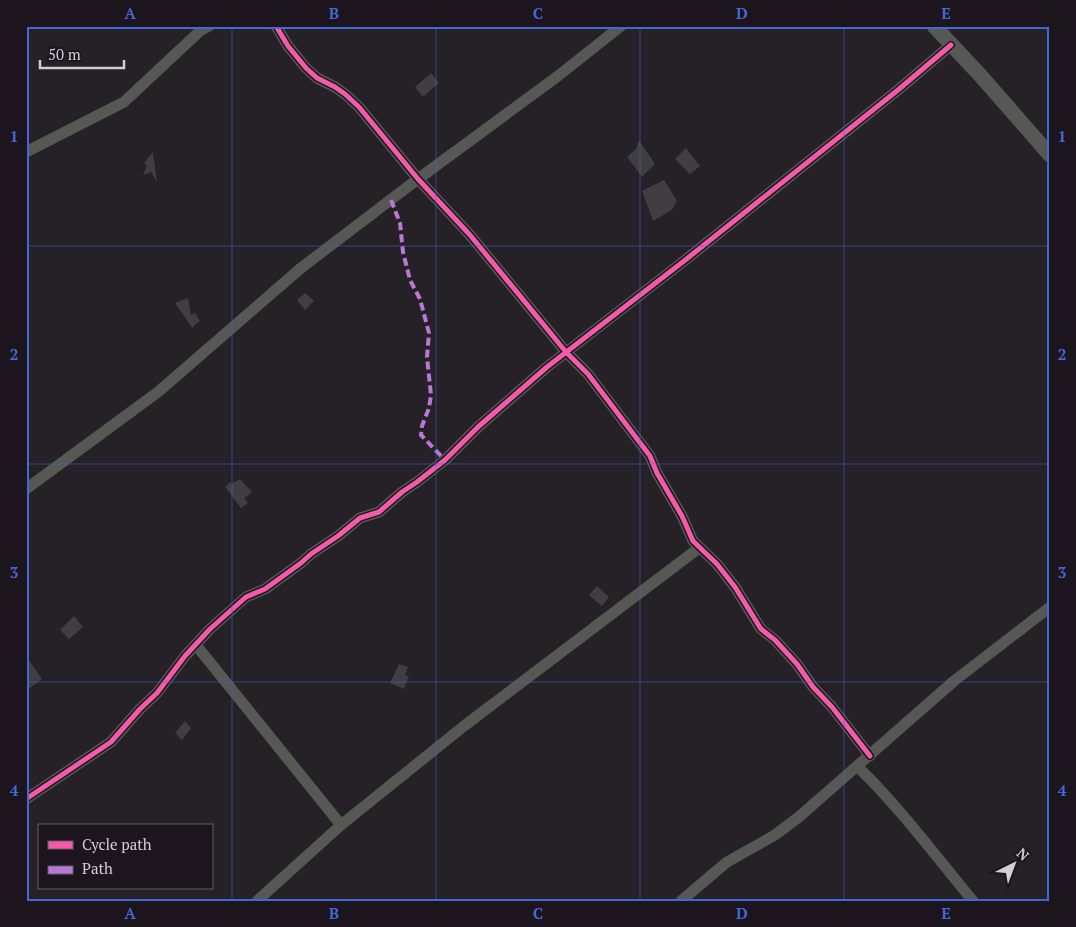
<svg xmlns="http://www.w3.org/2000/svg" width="1076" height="927" viewBox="0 0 1076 927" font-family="'PT Serif',serif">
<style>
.building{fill:#413e42}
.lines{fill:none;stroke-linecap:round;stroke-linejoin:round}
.minor{stroke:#555853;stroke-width:11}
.tertiary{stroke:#555853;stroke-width:15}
.quiet{stroke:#ba77d6;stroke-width:4;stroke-dasharray:8 4;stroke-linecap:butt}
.cycleway-casing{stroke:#1c151e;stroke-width:8}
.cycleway{stroke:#f35aa7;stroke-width:5}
.grid{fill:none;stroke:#4268d7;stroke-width:1;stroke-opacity:0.55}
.neatline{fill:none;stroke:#4268d7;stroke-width:2}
.grid-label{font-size:16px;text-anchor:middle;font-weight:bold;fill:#4268d7}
</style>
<rect width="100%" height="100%" fill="#252126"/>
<g class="building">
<polygon points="431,73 439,83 423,97 415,87"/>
<polygon points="639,140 655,164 642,177 627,157 636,149"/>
<polygon points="686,148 700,166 690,174 675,159"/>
<polygon points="153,152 153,153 157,182 151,172 143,175 147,166 144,163"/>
<polygon points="664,180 677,201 672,210 653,221 642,191"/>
<polygon points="305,293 314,301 305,310 297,300"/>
<polygon points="188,298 191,315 195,313 200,321 193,326 193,329 175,303"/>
<polygon points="240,479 252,492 244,498 248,503 241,508 225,487 230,482 231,484"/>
<polygon points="597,586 609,597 602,606 589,595"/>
<polygon points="74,616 83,627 69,639 60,630"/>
<polygon points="26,656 42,679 26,691"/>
<polygon points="399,664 408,667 405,675 409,676 404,689 390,683"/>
<polygon points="185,721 191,728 182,740 175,733"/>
</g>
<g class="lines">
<g class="minor">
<polyline points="276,26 288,46 306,68 317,78 335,87 345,94 359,107 418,179 470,235 566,352 588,374 650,456 657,473 682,516 693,541 717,564 735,587 761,629 775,640 797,664 813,687 832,707 870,756"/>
<polyline points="26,152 124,102 201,30 209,26"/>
<polyline points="26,489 158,392 301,268 418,179 558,76 621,26"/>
<polyline points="196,645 341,825"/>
<path d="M 858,767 C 900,808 935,855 973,901"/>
<polyline points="26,799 111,742 140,709 157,693 185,656 210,629 246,597 265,589 301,563 311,554 338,536 360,518 379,512 402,492 417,482 445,460 478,427 547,367 684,261 898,90 951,45"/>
<polyline points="257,901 341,825 464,726 699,548"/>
<polyline points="681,901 727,862 775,835 800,816 954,681 1050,607"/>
</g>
<polyline class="tertiary" points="934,26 980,75 1050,155"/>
<polyline class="quiet" points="391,200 400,223 403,252 410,280 420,299 429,333 427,357 431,395 429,408 422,426 421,435 445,460"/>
<g class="cycleway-casing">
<g id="cycleway">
<polyline points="276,26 288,46 306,68 317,78 335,87 345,94 359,107 418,179 470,235 566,352 588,374 650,456 657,473 682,516 693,541 717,564 735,587 761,629 775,640 797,664 813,687 832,707 870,756"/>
<polyline points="26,799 111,742 140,709 157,693 185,656 210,629 246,597 265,589 301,563 311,554 338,536 360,518 379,512 402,492 417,482 445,460 478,427 547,367 684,261 898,90 951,45"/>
</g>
</g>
<use href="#cycleway" class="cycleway"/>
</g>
<path class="grid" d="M 232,26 L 232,901M 436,26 L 436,901M 640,26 L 640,901M 844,26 L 844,901M 26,246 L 1050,246M 26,464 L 1050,464M 26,682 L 1050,682"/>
<rect width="1076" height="927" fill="none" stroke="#1c151e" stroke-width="55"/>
<rect x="38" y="824" width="175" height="65" fill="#1c151e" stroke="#665f67"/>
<rect x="48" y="841" width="25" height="8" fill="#f35aa7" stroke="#665f67"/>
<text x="82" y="850" font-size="15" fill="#d4cfd5">Cycle path</text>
<rect x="48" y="866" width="25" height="8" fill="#ba77d6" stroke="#665f67"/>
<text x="82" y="874" font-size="15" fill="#d4cfd5">Path</text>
<g transform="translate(1014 864) rotate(42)" stroke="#1c151e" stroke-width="4" paint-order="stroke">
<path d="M0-4L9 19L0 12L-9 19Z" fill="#d4cfd5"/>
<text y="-8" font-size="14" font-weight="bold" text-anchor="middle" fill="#d4cfd5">N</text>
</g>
<path d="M40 60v8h84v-8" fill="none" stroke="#d4cfd5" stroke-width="2.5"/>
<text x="48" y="60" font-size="15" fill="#d4cfd5" stroke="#1c151e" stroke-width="4" paint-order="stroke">50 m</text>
<rect x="28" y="28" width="1020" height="872" class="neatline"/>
<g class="grid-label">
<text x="130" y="19">A</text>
<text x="334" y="19">B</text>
<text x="538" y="19">C</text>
<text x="742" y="19">D</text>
<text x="946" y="19">E</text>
<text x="14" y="142">1</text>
<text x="1062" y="142">1</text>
<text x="14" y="360">2</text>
<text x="1062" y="360">2</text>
<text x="14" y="578">3</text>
<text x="1062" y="578">3</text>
<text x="14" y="796">4</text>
<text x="1062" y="796">4</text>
<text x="130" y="919">A</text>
<text x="334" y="919">B</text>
<text x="538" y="919">C</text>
<text x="742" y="919">D</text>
<text x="946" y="919">E</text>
</g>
</svg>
